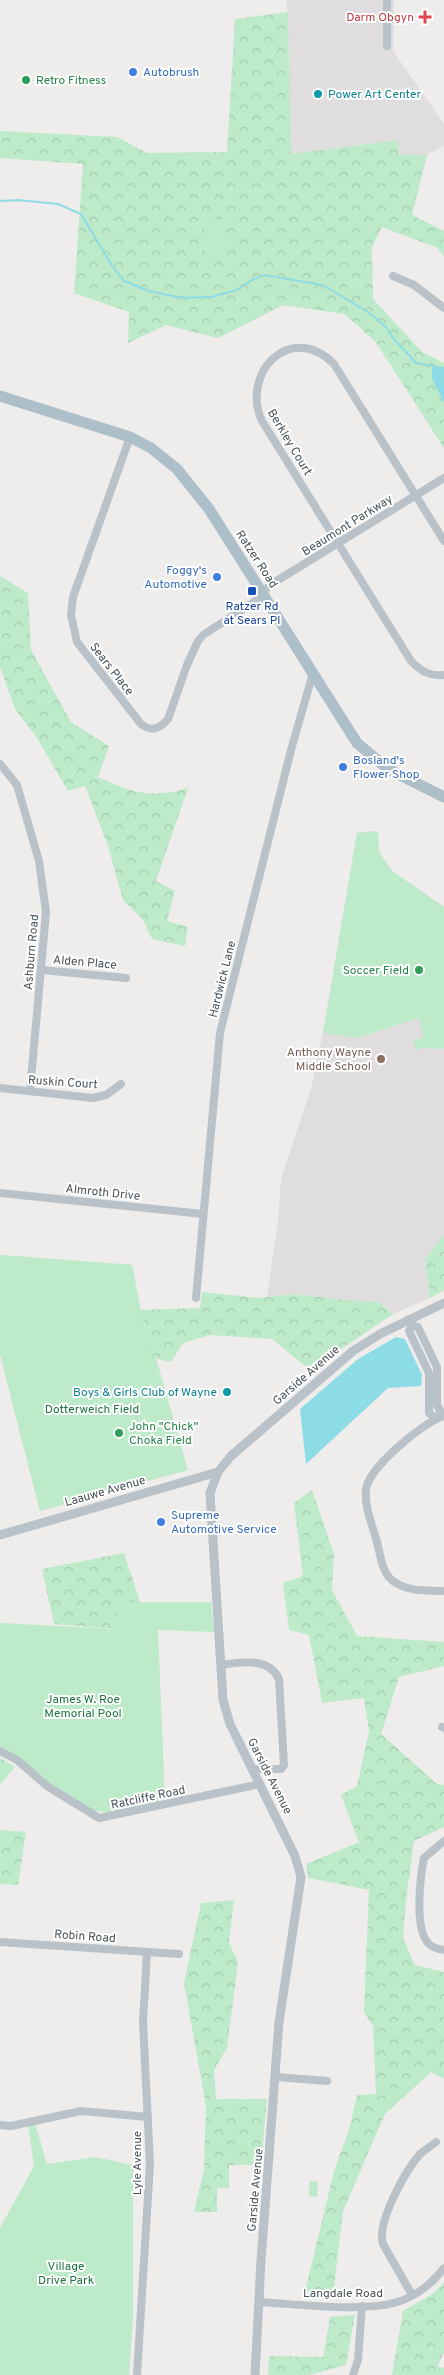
<svg xmlns="http://www.w3.org/2000/svg" width="444" height="2375" viewBox="0 0 444 2375" font-family="Overpass,sans-serif">
<style>
.education{fill:#e0ddde}
.forest{fill:url(#forest-crowns)}
.green{fill:#bdeac9}
.water{fill:#8ddbe4}
.lines{fill:none;stroke-linecap:round;stroke-linejoin:round}
.stream{stroke:#8ddbe4;stroke-width:2}
.minor{stroke:#b8c2c8;stroke-width:8}
.tertiary{stroke:#b8c2c8;stroke-width:9}
.primary{stroke:#adbfc9;stroke-width:11}
.health-dot{fill:#e0444e;stroke:#fff;stroke-width:2}
.shop-dot{fill:#3f7fe0;stroke:#fff;stroke-width:2}
.leisure-dot{fill:#2e9e5b;stroke:#fff;stroke-width:2}
.culture-dot{fill:#0f9aa8;stroke:#fff;stroke-width:2}
.transit-dot{fill:#1a4fb4;stroke:#fff;stroke-width:2}
.education-dot{fill:#8d6e63;stroke:#fff;stroke-width:2}
.labels{text-anchor:middle;stroke-width:4;stroke-linejoin:round;paint-order:stroke}
.health-label{font-size:12px;fill:#be3a42;stroke:#fff;text-anchor:end}
.shop-label{font-size:12px;fill:#366cbe;stroke:#fff;text-anchor:start}
.leisure-label{font-size:12px;fill:#27864d;stroke:#fff;text-anchor:start}
.culture-label{font-size:12px;fill:#0d838f;stroke:#fff;text-anchor:start}
.street-label{font-size:12px;fill:#465158;stroke:#fff}
.transit-label{font-size:12px;fill:#164399;stroke:#fff}
.education-label{font-size:12px;fill:#785e54;stroke:#fff;text-anchor:end}
.park-label{font-size:12px;fill:#1d733f;stroke:#fff}
</style>
<defs>
<pattern id="forest-crowns" width="20" height="18" patternUnits="userSpaceOnUse" patternTransform="scale(1.25)"><rect width="20" height="18" fill="#bdeac9"/><path d="M2 6a3 3 0 1 1 6 0M12 15a3 3 0 1 1 6 0" fill="none" stroke="#a4caaf"/></pattern>
</defs>
<rect width="100%" height="100%" fill="#efecec"/>
<g class="education">
<polygon points="287,0 394,0 393,51 444,124 444,145 427,155 399,155 398,140 291,154"/>
<polygon points="378,831 379,852 392,871 444,907 444,1234 425,1260 430,1298 393,1314 379,1302 345,1300 293,1294 267,1297 278,1221 281,1179 312,1085 323,1033 357,833"/>
</g>
<g class="forest">
<polygon points="288,12 291,154 398,140 399,155 427,155 412,215 444,231 444,257 438,248 382,227 372,247 373,299 422,352 444,363 444,448 375,341 344,314 283,305 218,338 166,325 128,343 129,312 74,293 83,164 0,158 0,131 117,137 147,153 227,152 235,19"/>
<path d="M 0,576 L 28,593 L 31,650 L 71,722 L 109,746 L 98,777 C 133,793 151,799 188,788 L 156,881 L 175,891 L 167,921 L 188,927 L 185,946 L 152,939 L 143,920 L 123,900 L 108,846 L 85,786 L 68,791 L 37,738 L 15,709 L 0,667 Z"/>
<polygon points="444,1234 444,1290 430,1298 425,1260"/>
<polygon points="0,1255 132,1265 140,1310 200,1308 202,1292 259,1298 293,1294 345,1300 379,1302 393,1314 310,1370 272,1339 210,1335 183,1343 171,1362 150,1357 40,1511 0,1354"/>
<polygon points="312,1490 334,1554 332,1590 357,1636 444,1642 444,1666 399,1677 381,1734 437,1784 444,1785 444,1827 414,1841 406,1900 403,1938 415,1965 444,1972 444,2079 431,2072 385,2114 343,2211 333,2296 305,2292 334,2171 349,2130 357,2095 376,2094 373,2026 364,2012 369,1890 308,1878 306,1864 359,1842 341,1795 357,1786 369,1732 364,1698 322,1703 309,1635 289,1630 283,1583 303,1576 294,1503"/>
<polygon points="124,1553 140,1602 116,1602 117,1629 54,1624 42,1569"/>
<polygon points="0,1758 15,1767 0,1784"/>
<polygon points="0,1830 26,1832 18,1885 0,1884"/>
<polygon points="234,1900 229,1943 238,1962 227,2048 214,2070 216,2099 267,2099 261,2165 229,2165 229,2188 217,2188 217,2212 194,2212 204,2169 206,2106 184,1983 201,1903"/>
<polygon points="444,2282 444,2352 437,2366 444,2368 444,2375 392,2375 403,2311 434,2293"/>
<polygon points="355,2315 346,2365 309,2375 268,2375 269,2356 323,2357 330,2317"/>
</g>
<g class="green">
<polygon points="204,219 224,219 224,256 205,256"/>
<polygon points="378,831 379,852 392,871 444,907 444,1049 423,1048 416,1050 413,1041 424,1037 418,1018 357,1038 323,1033 357,833"/>
<polygon points="0,1255 132,1265 150,1356 156,1358 188,1470 40,1511 0,1354"/>
<path d="M 115,1602 L 211,1602 L 214,1632 L 158,1630 L 165,1801 C 146,1805 124,1813 104,1812 C 86,1812 54,1788 41,1776 C 27,1764 18,1754 0,1748 L 0,1623 L 117,1629 Z"/>
<polygon points="35,2123 47,2164 95,2157 133,2165 133,2318 129,2375 0,2375 0,2228 34,2166 28,2124"/>
<polygon points="310,2181 318,2182 317,2197 309,2196"/>
</g>
<g class="water">
<polygon points="432,366 444,367 444,403 432,379"/>
<polygon points="396,1337 405,1339 422,1375 421,1386 388,1388 306,1464 300,1409 358,1359"/>
</g>
<g class="lines">
<polyline class="stream" points="0,201 18,200 58,204 81,214 111,264 124,281 149,291 182,298 211,297 237,290 252,280 264,275 323,285 368,312 386,327 393,338 416,363 433,366"/>
<g class="minor">
<polyline points="387,46 387,0"/>
<polyline points="393,276 414,285 444,308"/>
<path d="M 130,437 L 73,597 L 71,615 L 77,642 L 141,724 C 151,732 160,729 168,719 L 187,665 L 198,641 L 203,635 L 254,602 L 270,585 L 444,478"/>
<path d="M 444,541 L 334,364 C 290,320 240,374 262,421 L 411,661 C 421,671 430,677 444,675"/>
<polyline points="0,764 17,785 39,861 46,912 30,1091"/>
<polyline points="42,970 126,978"/>
<polyline points="0,1088 93,1098 106,1095 121,1084"/>
<polyline points="0,1193 203,1214"/>
<polyline points="196,1298 220,1033 291,750 313,673"/>
<polyline points="409,1319 412,1326 418,1327 437,1367 437,1405 441,1412 435,1418 429,1413 429,1373 409,1331 412,1326"/>
<path d="M 444,1416 C 424,1421 367,1469 366,1490 C 364,1508 374,1529 378,1546 C 381,1559 383,1576 396,1583 C 410,1592 428,1590 444,1591"/>
<path d="M 221,1665 C 241,1662 269,1657 279,1679 L 284,1765 L 281,1769 L 252,1769"/>
<polyline points="442,1727 444,1728"/>
<polyline points="0,1751 17,1760 47,1786 99,1818 260,1784"/>
<path d="M 444,1841 L 424,1858 C 420,1878 414,1930 429,1944 C 433,1948 439,1949 444,1950"/>
<polyline points="0,1942 179,1954"/>
<polyline points="276,2077 327,2081"/>
<polyline points="0,2125 11,2126 81,2111 148,2117"/>
<path d="M 412,2295 L 383,2244 C 376,2223 406,2170 420,2154 C 425,2150 431,2146 436,2142"/>
<path d="M 259,2302 C 296,2304 359,2312 394,2303 C 414,2298 432,2284 444,2268"/>
<polyline points="137,2375 150,2164 143,2022 147,1952"/>
<polyline points="353,2375 358,2360 362,2306"/>
</g>
<g class="tertiary">
<polyline points="0,1535 218,1472"/>
<polyline points="255,2375 261,2261 279,2022 301,1877 295,1856 230,1724 223,1700 210,1493 218,1472 231,1456 353,1351 380,1334 444,1303"/>
</g>
<polyline class="primary" points="0,396 130,437 151,448 177,469 209,509 357,743 388,769 444,797"/>
</g>
<path class="health-dot" d="M422.5 9.5h5v5h5v5h-5v5h-5v-5h-5v-5h5z"/>
<g class="shop-dot">
<circle cx="133" cy="72" r="5"/>
<circle cx="217" cy="577" r="5"/>
<circle cx="343" cy="767" r="5"/>
<circle cx="161" cy="1522" r="5"/>
</g>
<g class="leisure-dot">
<circle cx="26" cy="80" r="5"/>
<circle cx="419" cy="970" r="5"/>
<circle cx="119" cy="1433" r="5"/>
</g>
<g class="culture-dot">
<circle cx="318" cy="94" r="5"/>
<circle cx="227" cy="1392" r="5"/>
</g>
<rect class="transit-dot" x="247" y="586" width="10" height="10" rx="2.5"/>
<circle class="education-dot" cx="381" cy="1059" r="5"/>
<g class="labels">
<g class="health-label">
<text x="414" y="21">Darm Obgyn</text>
</g>
<g class="shop-label">
<text x="143" y="76">Autobrush</text>
<text x="207" y="574" text-anchor="end">Foggy's<tspan x="207" dy="14">Automotive</tspan></text>
<text x="353" y="764">Bosland's<tspan x="353" dy="14">Flower Shop</tspan></text>
<text x="171" y="1519">Supreme<tspan x="171" dy="14">Automotive Service</tspan></text>
</g>
<g class="leisure-label">
<text x="36" y="84">Retro Fitness</text>
<text x="409" y="974" text-anchor="end">Soccer Field</text>
<text x="129" y="1430">John "Chick"<tspan x="129" dy="14">Choka Field</tspan></text>
</g>
<g class="culture-label">
<text x="328" y="98">Power Art Center</text>
<text x="217" y="1396" text-anchor="end">Boys &amp; Girls Club of Wayne</text>
</g>
<g class="street-label">
<text transform="translate(290 442) rotate(59)" y="4">Berkley Court</text>
<text transform="translate(347 525) rotate(-32)" y="4">Beaumont Parkway</text>
<text transform="translate(257 559) rotate(57)" y="4">Ratzer Road</text>
<text transform="translate(112 669) rotate(52)" y="4">Sears Place</text>
<text transform="translate(31 952) rotate(-85)" y="4">Ashburn Road</text>
<text transform="translate(85 962) rotate(5)" y="4">Alden Place</text>
<text transform="translate(222 979) rotate(-76)" y="4">Hardwick Lane</text>
<text transform="translate(63 1082) rotate(4)" y="4">Ruskin Court</text>
<text transform="translate(103 1192) rotate(6)" y="4">Almroth Drive</text>
<text transform="translate(306 1375) rotate(-41)" y="4">Garside Avenue</text>
<text transform="translate(105 1491) rotate(-16)" y="4">Laauwe Avenue</text>
<text transform="translate(270 1776) rotate(63)" y="4">Garside Avenue</text>
<text transform="translate(148 1797) rotate(-12)" y="4">Ratcliffe Road</text>
<text transform="translate(85 1936) rotate(4)" y="4">Robin Road</text>
<text transform="translate(137 2163) rotate(-90)" y="4">Lyle Avenue</text>
<text transform="translate(255 2190) rotate(-85)" y="4">Garside Avenue</text>
<text x="343" y="2297">Langdale Road</text>
</g>
<g class="transit-label">
<text x="252" y="610">Ratzer Rd<tspan x="252" dy="14">at Sears Pl</tspan></text>
</g>
<g class="education-label">
<text x="371" y="1056">Anthony Wayne<tspan x="371" dy="14">Middle School</tspan></text>
</g>
<g class="park-label">
<text x="92" y="1413">Dotterweich Field</text>
<text x="83" y="1703">James W. Roe<tspan x="83" dy="14">Memorial Pool</tspan></text>
<text x="66" y="2270">Village<tspan x="66" dy="14">Drive Park</tspan></text>
</g>
</g>
</svg>
